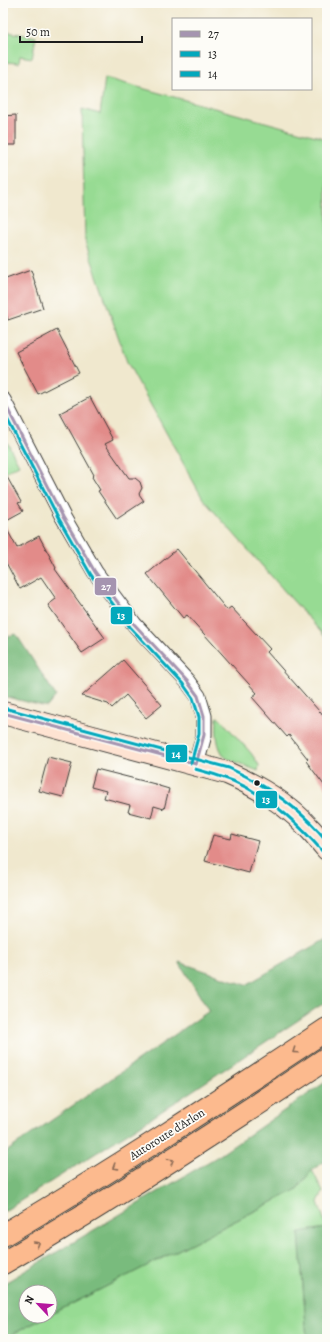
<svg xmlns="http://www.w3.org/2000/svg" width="330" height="1342" viewBox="0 0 330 1342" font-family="Alegreya,serif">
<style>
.green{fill:#97db93;stroke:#5a7c58}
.forest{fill:#79bb7d;stroke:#4a6c4c}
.building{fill:#e28b89}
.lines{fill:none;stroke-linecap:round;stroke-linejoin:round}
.minor-casing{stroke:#3c3b37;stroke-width:17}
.secondary-casing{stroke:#3c3b37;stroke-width:24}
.motorway-casing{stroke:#3c3b37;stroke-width:24}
.minor{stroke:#fff;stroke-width:15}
.secondary{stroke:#fee3d2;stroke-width:22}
.motorway{stroke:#fcba8e;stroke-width:22}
.bus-1-casing{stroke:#fdfcf7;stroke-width:6}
.bus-2-casing{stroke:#fdfcf7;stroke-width:6}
.bus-3-casing{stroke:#fdfcf7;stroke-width:6}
.bus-1{stroke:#a594b0;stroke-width:3}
.bus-2{stroke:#03a8bc;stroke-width:3}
.bus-3{stroke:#03a8bc;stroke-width:3}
.oneway{stroke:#8c6b55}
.bus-dot{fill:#1c1c1c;stroke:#fdfcf7;stroke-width:1.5}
.labels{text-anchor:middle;stroke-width:3.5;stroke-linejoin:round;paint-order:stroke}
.street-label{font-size:12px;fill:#1c1c1c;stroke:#fdfcf7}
.line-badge{stroke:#fdfcf7;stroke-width:1.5}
.badge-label{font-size:11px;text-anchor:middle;font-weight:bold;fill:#fff}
</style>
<rect width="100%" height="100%" fill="#fdfcf7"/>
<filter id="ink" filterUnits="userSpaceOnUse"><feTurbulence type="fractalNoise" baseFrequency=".025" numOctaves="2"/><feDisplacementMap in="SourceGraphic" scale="8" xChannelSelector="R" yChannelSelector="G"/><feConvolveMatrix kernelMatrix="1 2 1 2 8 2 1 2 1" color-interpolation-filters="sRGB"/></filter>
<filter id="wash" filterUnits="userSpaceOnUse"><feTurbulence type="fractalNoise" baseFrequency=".012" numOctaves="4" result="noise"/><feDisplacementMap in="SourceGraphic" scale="16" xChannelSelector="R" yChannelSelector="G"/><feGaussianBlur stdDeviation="0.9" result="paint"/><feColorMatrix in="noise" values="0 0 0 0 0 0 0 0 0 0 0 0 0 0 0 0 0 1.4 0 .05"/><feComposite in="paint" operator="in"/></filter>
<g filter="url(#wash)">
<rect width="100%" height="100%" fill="#f0e8ce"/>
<g class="green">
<polygon points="3,31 36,37 32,58 20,56 19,63 3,62"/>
<polygon points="105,78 327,139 327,639 203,499 127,362 85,241 82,109 100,114"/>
<polygon points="3,434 19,465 3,473"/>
<path d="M 217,717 L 218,717 L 223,722 L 251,753 L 259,765 L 258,771 L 226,758 C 216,748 216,731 217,717 Z"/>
<polygon points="312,1170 323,1192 318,1202 327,1228 299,1232 307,1339 3,1339 296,1190"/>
</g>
<g class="forest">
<polygon points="16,634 56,696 47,707 3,696 3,638"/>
<polygon points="327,938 327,1001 153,1117 3,1212 3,1154 209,1011 179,962 246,985"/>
<polygon points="327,1081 327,1160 312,1170 296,1190 50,1315 50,1292 26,1292 26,1316 48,1316 3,1339 3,1284 220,1155"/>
<polygon points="327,1228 327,1301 323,1310 327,1313 327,1339 307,1339 299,1232"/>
</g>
<g id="blocks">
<g class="building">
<polygon points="16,115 16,145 3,145 3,116"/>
<polygon points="31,270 43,308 8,320 3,305 3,280"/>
<polygon points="57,330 79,373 38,394 16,352"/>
<polygon points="90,397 113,440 105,444 129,478 135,478 140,482 142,488 139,494 144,501 117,519 98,491 100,490 92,477 94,475 60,413"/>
<polygon points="3,470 21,502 18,503 23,511 3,522 17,548 39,536 56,568 55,569 105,638 82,653 48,605 56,599 41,577 20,589 3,557"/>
<polygon points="177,549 227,610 231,607 270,649 267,652 327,720 327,789 306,761 308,759 289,735 287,737 252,697 257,693 187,615 183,618 147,574"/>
<polygon points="123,660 162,705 146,718 126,695 112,708 108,704 82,696"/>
<polygon points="48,757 72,763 63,797 39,791"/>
<polygon points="96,769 159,785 159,786 169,789 164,809 154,806 151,818 128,812 130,805 104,798 106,791 91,787"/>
<polygon points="232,834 258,841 249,873 205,861 213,835 231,839"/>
</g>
</g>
</g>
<g filter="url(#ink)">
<use href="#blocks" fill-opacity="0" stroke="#3c3b37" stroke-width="1"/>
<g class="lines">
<g class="minor-casing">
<polyline id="minor" points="3,400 63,517 95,572 134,624 187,681 198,696 204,716 204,735 196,764"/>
</g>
<g class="secondary-casing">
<path id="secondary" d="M 3,713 L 227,773 C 257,786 287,804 309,828 C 315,834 321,842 327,849"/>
</g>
<g class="motorway-casing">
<g id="motorway">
<path d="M 3,1235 C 114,1170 220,1100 327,1029"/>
<path d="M 3,1263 C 114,1199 221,1129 327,1058"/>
</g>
</g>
<use href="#minor" class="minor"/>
<use href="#secondary" class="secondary"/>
<use href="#motorway" class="motorway"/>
<g class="bus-1-casing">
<g id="bus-1">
<polyline points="3,400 63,517 95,572 134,624 187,681 198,696 204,716 204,735 196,764"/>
<polyline points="3,713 196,764"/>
</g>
</g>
<g class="bus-2-casing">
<g id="bus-2">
<polyline points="3,411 59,519 91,575 130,627 183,684 193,698 199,717 199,734 191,763"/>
<path d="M 195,769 C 207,772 220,776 233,781 C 269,796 298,823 323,852"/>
</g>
</g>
<g class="bus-3-casing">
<path id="bus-3" d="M 4,708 L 229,768 C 268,786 300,808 327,841"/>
</g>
<use href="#bus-1" class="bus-1"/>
<use href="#bus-2" class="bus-2"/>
<use href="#bus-3" class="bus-3"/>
</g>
<defs><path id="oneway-chevron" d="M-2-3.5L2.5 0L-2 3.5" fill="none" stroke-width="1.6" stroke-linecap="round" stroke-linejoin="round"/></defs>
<g class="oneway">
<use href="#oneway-chevron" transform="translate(295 1051) rotate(146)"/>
<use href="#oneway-chevron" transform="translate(171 1161) rotate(-32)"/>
<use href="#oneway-chevron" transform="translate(115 1167) rotate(148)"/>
<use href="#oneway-chevron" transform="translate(37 1244) rotate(-30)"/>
</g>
</g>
<circle class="bus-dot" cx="257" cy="783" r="3.5"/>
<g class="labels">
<g class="street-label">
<text transform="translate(167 1134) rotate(-32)" y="4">Autoroute d'Arlon</text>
</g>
</g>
<g class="line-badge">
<rect x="94" y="577" width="23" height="19" rx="4" fill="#a594b0"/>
<rect x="110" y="606" width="23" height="19" rx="4" fill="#03a8bc"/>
<rect x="165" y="744" width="23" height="19" rx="4" fill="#03a8bc"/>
<rect x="255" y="790" width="23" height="19" rx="4" fill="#03a8bc"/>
</g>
<g class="badge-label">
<text x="106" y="590">27</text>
<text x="121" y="619">13</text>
<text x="176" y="758">14</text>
<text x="266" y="803">13</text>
</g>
<rect width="330" height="1342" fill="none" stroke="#fdfcf7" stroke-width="16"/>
<rect x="172" y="18" width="140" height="72" fill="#fdfcf7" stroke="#a3a29f"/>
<rect x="180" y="31" width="20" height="6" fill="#a594b0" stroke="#a3a29f"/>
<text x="208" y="38" font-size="12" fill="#1c1c1c">27</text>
<rect x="180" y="51" width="20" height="6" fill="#03a8bc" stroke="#a3a29f"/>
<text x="208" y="58" font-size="12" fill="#1c1c1c">13</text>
<rect x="180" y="71" width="20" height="6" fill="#03a8bc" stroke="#a3a29f"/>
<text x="208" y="78" font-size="12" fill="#1c1c1c">14</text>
<g transform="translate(38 1304) rotate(296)"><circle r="19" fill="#fdfcf7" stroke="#a3a29f"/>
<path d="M0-3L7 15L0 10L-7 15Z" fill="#b5179e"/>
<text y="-6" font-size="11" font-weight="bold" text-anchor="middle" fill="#1c1c1c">N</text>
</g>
<path d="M20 36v6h122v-6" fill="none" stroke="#1c1c1c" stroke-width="2"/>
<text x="26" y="36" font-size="12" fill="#1c1c1c" stroke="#fdfcf7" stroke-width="3" paint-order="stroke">50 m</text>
</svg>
